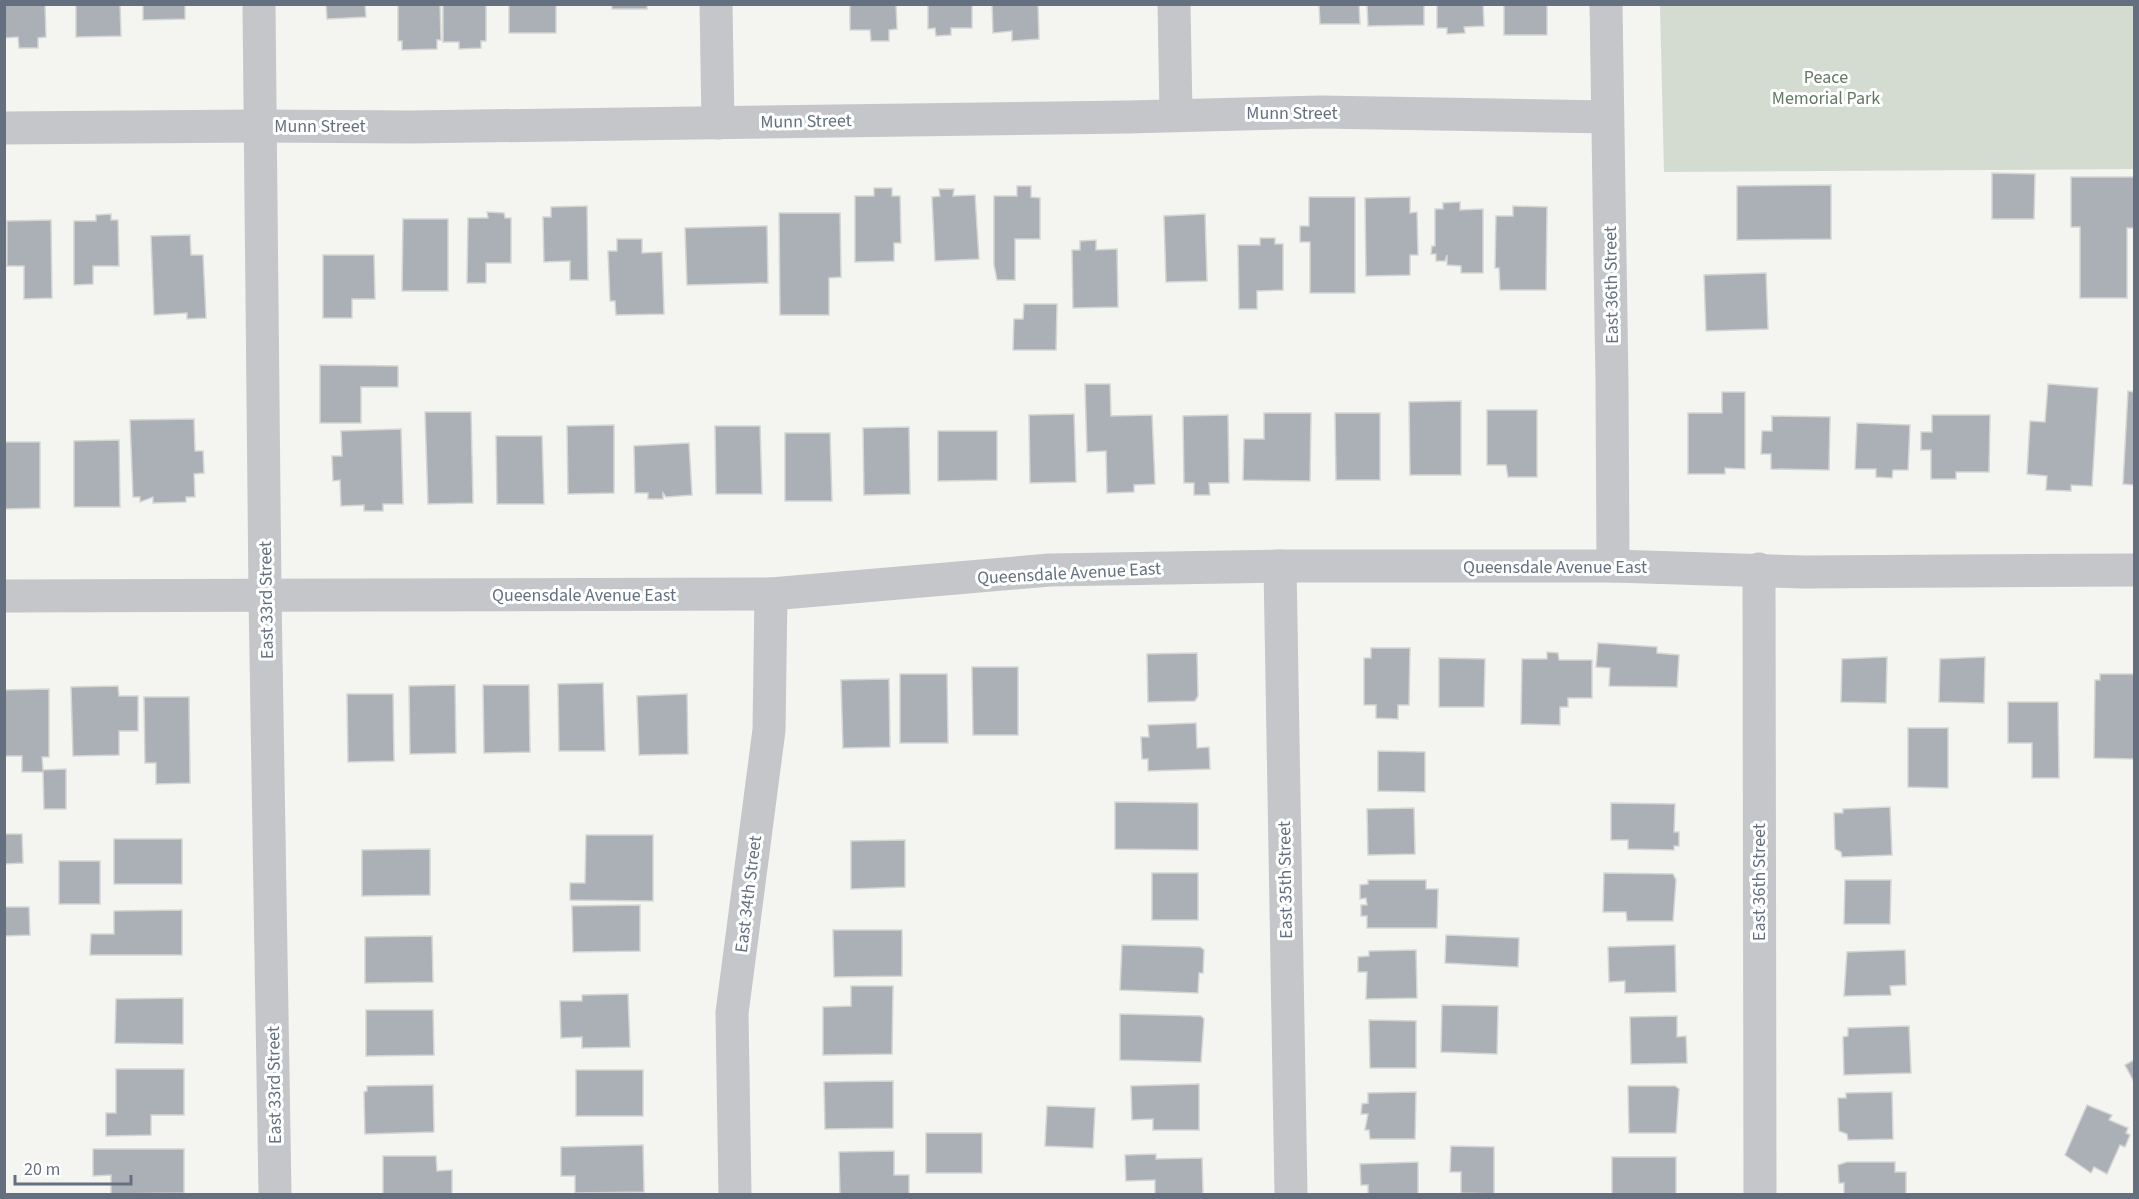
<svg xmlns="http://www.w3.org/2000/svg" width="2139" height="1199" viewBox="0 0 2139 1199" font-family="'Source Sans 3',sans-serif">
<style>
.green{fill:#d4dbd1}
.building{fill:#aab0b6;stroke:#d5d5d3;stroke-width:1.5}
.lines{fill:none;stroke-linecap:round;stroke-linejoin:round}
.street{stroke:#c4c6ca;stroke-width:33}
.labels{text-anchor:middle;stroke-width:6;stroke-linejoin:round;paint-order:stroke}
.park-label{font-size:18px;fill:#647862;stroke:#fff}
.street-label{font-size:18px;fill:#647080;stroke:#fff}
</style>
<rect width="100%" height="100%" fill="#f4f4f0"/>
<polygon class="green" points="1660,5 2134,5 2134,169 1664,172"/>
<g class="building">
<polygon points="4,4 45,4 46,37 38,38 38,48 19,48 18,37 4,38"/>
<polygon points="76,4 120,4 121,36 76,37"/>
<polygon points="143,4 185,4 185,19 143,20"/>
<polygon points="326,4 365,4 366,17 327,19"/>
<polygon points="398,4 440,4 441,40 437,40 437,49 402,50 402,41 398,41"/>
<polygon points="443,4 486,4 486,41 481,41 481,48 459,49 459,42 443,42"/>
<rect x="509" y="4" width="47" height="29"/>
<rect x="612" y="4" width="35" height="5"/>
<polygon points="850,4 896,4 897,29 889,30 889,41 871,41 870,30 850,30"/>
<polygon points="928,4 972,4 972,28 951,28 951,35 936,36 935,28 928,29"/>
<polygon points="992,4 1038,4 1039,39 1012,41 1012,31 993,33"/>
<polygon points="1319,4 1359,4 1360,24 1320,24"/>
<polygon points="1367,4 1424,4 1424,25 1368,26"/>
<polygon points="1437,4 1483,4 1484,26 1464,27 1465,33 1447,34 1447,28 1437,28"/>
<rect x="1504" y="4" width="43" height="31"/>
<polygon points="1992,173 2035,174 2034,219 1992,219"/>
<polygon points="2071,177 2134,177 2134,228 2127,228 2127,298 2080,298 2080,227 2071,227"/>
<polygon points="1831,185 1831,239 1737,240 1737,186"/>
<polygon points="1017,186 1031,186 1031,197 1040,198 1040,239 1015,239 1015,280 997,280 994,265 994,196 1017,196"/>
<polygon points="874,188 892,188 892,196 900,196 901,243 894,243 894,261 855,262 855,196 874,196"/>
<polygon points="939,189 954,189 953,196 975,195 979,259 935,261 932,197 940,196"/>
<polygon points="1309,197 1355,197 1355,293 1310,293 1310,242 1300,242 1300,226 1309,226"/>
<polygon points="1410,197 1410,213 1417,212 1418,255 1410,255 1410,275 1366,276 1365,198"/>
<polygon points="1460,202 1460,210 1483,209 1483,273 1461,273 1461,266 1447,265 1447,255 1445,261 1436,261 1436,254 1431,254 1432,246 1435,246 1435,209 1443,209 1443,203"/>
<polygon points="587,206 588,280 570,280 570,261 544,262 543,217 551,217 551,207"/>
<polygon points="1513,206 1547,207 1546,290 1500,290 1499,268 1495,268 1496,216 1513,216"/>
<polygon points="487,212 504,213 505,218 511,218 511,263 486,263 486,283 467,283 468,218 488,218"/>
<polygon points="779,213 840,213 841,277 829,278 829,315 780,315"/>
<polygon points="111,214 111,220 118,220 119,266 93,266 93,284 74,285 74,221 96,221 96,215"/>
<polygon points="1205,214 1207,281 1166,282 1164,216"/>
<polygon points="403,219 448,219 448,291 402,291"/>
<polygon points="51,220 52,298 24,299 24,266 7,266 7,221"/>
<polygon points="767,226 768,283 687,285 685,228"/>
<polygon points="190,235 191,255 203,255 206,318 187,319 187,313 154,315 151,236"/>
<polygon points="1260,238 1275,238 1275,244 1283,244 1283,290 1257,291 1257,309 1239,309 1238,245 1260,245"/>
<polygon points="617,239 642,239 642,253 662,252 664,314 616,315 615,301 610,301 608,251 617,251"/>
<polygon points="1096,240 1096,250 1117,249 1118,307 1073,308 1072,250 1080,250 1080,241"/>
<polygon points="323,255 374,255 375,299 352,299 352,318 323,318"/>
<polygon points="1766,273 1768,329 1706,331 1704,275"/>
<polygon points="1024,304 1057,304 1056,350 1013,350 1014,319 1023,319"/>
<polygon points="320,365 398,366 398,387 361,387 361,423 320,423"/>
<polygon points="1085,384 1110,384 1111,416 1152,415 1155,484 1134,485 1134,492 1107,493 1106,451 1087,452"/>
<polygon points="2048,384 2098,388 2092,486 2071,485 2071,491 2046,490 2047,476 2027,474 2030,421 2045,422"/>
<polygon points="2128,391 2134,392 2134,485 2123,484"/>
<polygon points="1722,392 1745,392 1745,469 1725,468 1725,474 1688,474 1688,413 1722,413"/>
<polygon points="1461,401 1461,475 1410,475 1409,402"/>
<polygon points="1487,410 1537,410 1537,477 1508,477 1506,465 1487,465"/>
<polygon points="425,412 471,412 473,503 428,504"/>
<polygon points="1264,413 1311,413 1310,481 1243,480 1244,439 1264,439"/>
<polygon points="1335,413 1380,413 1380,480 1336,480"/>
<polygon points="1074,414 1076,482 1030,483 1029,415"/>
<polygon points="1228,415 1229,483 1209,483 1210,495 1194,495 1194,483 1184,483 1183,416"/>
<polygon points="1932,415 1990,415 1989,472 1956,472 1956,479 1931,479 1931,450 1921,450 1921,432 1932,432"/>
<polygon points="1772,416 1830,417 1829,470 1771,469 1771,454 1761,454 1762,431 1772,431"/>
<polygon points="194,419 195,451 203,451 204,473 194,474 195,497 186,497 186,502 153,503 153,497 140,502 140,497 133,497 130,420"/>
<polygon points="1857,423 1910,425 1908,470 1893,470 1892,478 1876,477 1876,469 1855,469"/>
<polygon points="614,425 614,493 568,494 567,426"/>
<polygon points="715,426 760,426 762,494 716,494"/>
<polygon points="909,427 910,494 864,495 863,428"/>
<polygon points="401,429 403,504 383,504 383,511 364,511 364,505 341,506 340,480 333,481 332,456 342,456 341,431"/>
<polygon points="938,431 997,431 997,480 938,481"/>
<polygon points="785,433 830,433 832,501 785,501"/>
<polygon points="496,436 542,436 544,504 497,504"/>
<polygon points="119,440 120,507 74,507 74,441"/>
<polygon points="4,442 40,442 40,508 4,509"/>
<polygon points="689,443 692,495 666,497 663,493 663,499 648,499 648,493 635,493 634,446"/>
<polygon points="1598,643 1657,647 1657,653 1679,655 1677,687 1609,686 1610,668 1596,667"/>
<polygon points="1371,648 1410,648 1409,705 1398,705 1398,719 1376,718 1376,705 1364,705 1364,658 1371,658"/>
<polygon points="1547,652 1558,653 1559,660 1592,660 1592,698 1568,698 1568,707 1560,707 1560,725 1521,724 1522,659 1547,659"/>
<polygon points="1197,653 1198,696 1195,701 1148,702 1147,654"/>
<polygon points="1887,657 1886,703 1841,702 1842,659"/>
<polygon points="1985,657 1984,703 1939,702 1940,659"/>
<polygon points="1439,658 1485,659 1484,707 1439,707"/>
<polygon points="972,667 1018,667 1018,735 973,735"/>
<polygon points="900,674 947,674 948,743 900,743"/>
<polygon points="2100,674 2134,674 2134,759 2094,758 2095,680 2100,680"/>
<polygon points="889,679 890,747 843,748 841,680"/>
<polygon points="603,683 605,751 559,751 558,684"/>
<polygon points="455,685 456,753 410,754 409,686"/>
<polygon points="483,685 529,685 530,752 484,753"/>
<polygon points="118,686 119,696 138,696 138,731 119,731 119,755 73,756 71,687"/>
<polygon points="49,689 49,757 42,757 43,770 66,769 66,809 44,809 43,772 22,772 22,756 5,756 4,690"/>
<polygon points="347,694 393,694 394,761 348,762"/>
<polygon points="687,694 688,754 639,755 637,696"/>
<polygon points="144,697 189,697 190,783 156,784 156,763 145,763"/>
<polygon points="2008,702 2058,702 2059,778 2032,778 2032,743 2008,743"/>
<polygon points="1196,723 1197,748 1209,747 1210,769 1148,771 1148,759 1142,759 1141,737 1149,737 1148,725"/>
<polygon points="1908,728 1948,728 1948,788 1908,787"/>
<polygon points="1378,751 1425,752 1425,792 1378,791"/>
<polygon points="1115,802 1198,803 1198,850 1115,849"/>
<polygon points="1611,803 1675,804 1674,832 1679,832 1679,846 1674,846 1674,850 1628,849 1628,840 1611,840"/>
<polygon points="1890,807 1892,855 1842,857 1841,852 1835,849 1834,813 1843,813 1843,809"/>
<polygon points="1414,808 1415,854 1368,855 1367,809"/>
<polygon points="4,834 22,834 23,863 4,864"/>
<polygon points="586,835 653,835 653,901 570,900 570,883 585,883"/>
<rect x="114" y="839" width="68" height="45"/>
<polygon points="905,840 905,887 851,889 851,841"/>
<polygon points="430,849 430,895 362,896 362,850"/>
<rect x="59" y="861" width="41" height="43"/>
<rect x="1152" y="873" width="46" height="47"/>
<polygon points="1604,873 1673,874 1676,880 1673,921 1627,921 1626,912 1603,912"/>
<polygon points="1368,880 1426,880 1426,889 1438,889 1437,928 1367,928 1367,916 1361,916 1361,905 1367,905 1366,898 1360,899 1360,885 1368,884"/>
<polygon points="1845,880 1891,880 1890,924 1844,924"/>
<polygon points="640,905 640,951 573,952 572,906"/>
<polygon points="4,907 29,907 30,935 4,936"/>
<polygon points="182,910 182,955 90,955 91,934 114,934 114,911"/>
<polygon points="833,930 902,930 902,976 834,977"/>
<polygon points="1446,935 1519,938 1518,967 1445,963"/>
<polygon points="432,936 433,982 365,983 365,937"/>
<polygon points="1122,945 1200,947 1204,950 1203,973 1199,973 1198,993 1120,990"/>
<polygon points="1675,945 1676,992 1625,993 1625,981 1609,982 1608,947"/>
<polygon points="1416,950 1417,998 1366,999 1367,972 1358,972 1358,957 1369,956 1369,951"/>
<polygon points="1905,950 1906,985 1890,986 1891,995 1844,996 1847,952"/>
<polygon points="851,986 893,986 892,1054 823,1055 823,1007 851,1006"/>
<polygon points="628,994 630,1047 582,1048 582,1037 561,1038 560,1001 582,1001 582,995"/>
<polygon points="183,998 183,1044 115,1043 116,999"/>
<polygon points="1442,1005 1498,1006 1497,1054 1441,1052"/>
<polygon points="366,1010 433,1010 434,1055 366,1056"/>
<polygon points="1120,1014 1201,1016 1204,1019 1201,1062 1120,1060"/>
<polygon points="1677,1016 1677,1037 1686,1036 1687,1063 1631,1064 1630,1017"/>
<polygon points="1369,1020 1416,1021 1416,1068 1370,1068"/>
<polygon points="1909,1026 1911,1073 1844,1075 1843,1037 1848,1036 1848,1028"/>
<polygon points="2134,1060 2134,1082 2125,1065"/>
<polygon points="116,1069 184,1069 184,1115 151,1115 151,1135 106,1136 106,1113 116,1113"/>
<rect x="576" y="1070" width="67" height="46"/>
<polygon points="893,1081 893,1128 825,1129 824,1082"/>
<polygon points="1199,1084 1199,1130 1153,1130 1153,1119 1132,1120 1131,1086"/>
<polygon points="433,1085 434,1132 365,1134 364,1092 367,1091 367,1086"/>
<polygon points="1628,1086 1675,1086 1679,1089 1676,1133 1629,1133"/>
<polygon points="1416,1092 1415,1139 1370,1139 1369,1130 1365,1130 1368,1114 1361,1114 1362,1104 1368,1103 1368,1093"/>
<polygon points="1892,1092 1893,1139 1848,1140 1847,1134 1839,1131 1838,1098 1846,1098 1846,1093"/>
<polygon points="2087,1105 2112,1115 2109,1120 2128,1128 2126,1133 2130,1135 2125,1147 2120,1145 2107,1174 2094,1167 2091,1173 2065,1155"/>
<polygon points="1047,1106 1095,1108 1093,1148 1045,1146"/>
<rect x="926" y="1133" width="56" height="40"/>
<polygon points="643,1145 644,1192 575,1193 575,1176 561,1176 561,1147"/>
<polygon points="1451,1146 1494,1147 1494,1194 1461,1193 1461,1172 1450,1172"/>
<polygon points="93,1149 184,1149 184,1193 111,1194 111,1175 93,1176"/>
<polygon points="894,1151 894,1175 909,1175 909,1194 840,1194 839,1152"/>
<polygon points="1156,1154 1156,1159 1202,1158 1203,1194 1155,1194 1155,1180 1126,1181 1125,1155"/>
<polygon points="383,1156 436,1156 437,1171 452,1170 452,1194 383,1194"/>
<rect x="1612" y="1157" width="64" height="37"/>
<polygon points="1418,1162 1418,1194 1368,1194 1368,1185 1361,1185 1360,1164"/>
<polygon points="1847,1162 1895,1162 1895,1172 1906,1172 1906,1194 1844,1194 1844,1183 1839,1183 1838,1165"/>
</g>
<g class="lines">
<g class="street">
<polyline points="259,4 265,596 275,1194"/>
<polyline points="716,4 718,123"/>
<polyline points="1174,4 1176,114"/>
<polyline points="1606,4 1612,383 1613,566"/>
<polyline points="4,128 259,126 411,127 1128,117 1320,112 1607,117"/>
<polyline points="1280,566 1291,1194"/>
<polyline points="1759,569 1760,1194"/>
<polyline points="4,596 771,594 1050,570 1280,566 1613,566 1805,572 2134,570"/>
<polyline points="735,1194 732,1013 769,730 771,594"/>
</g>
</g>
<g class="labels">
<g class="park-label">
<text x="1826" y="83">Peace<tspan x="1826" dy="21">Memorial Park</tspan></text>
</g>
<g class="street-label">
<text x="1292" y="119">Munn Street</text>
<text transform="translate(806 121) rotate(-1)" y="6">Munn Street</text>
<text x="320" y="132">Munn Street</text>
<text transform="translate(1611 285) rotate(-91)" y="6">East 36th Street</text>
<text x="1555" y="573">Queensdale Avenue East</text>
<text transform="translate(1069 573) rotate(-3)" y="6">Queensdale Avenue East</text>
<text x="584" y="601">Queensdale Avenue East</text>
<text transform="translate(266 600) rotate(-91)" y="6">East 33rd Street</text>
<text transform="translate(1285 880) rotate(-91)" y="6">East 35th Street</text>
<text transform="translate(1759 882) rotate(-90)" y="6">East 36th Street</text>
<text transform="translate(748 894) rotate(-83)" y="6">East 34th Street</text>
<text transform="translate(274 1085) rotate(-91)" y="6">East 33rd Street</text>
</g>
</g>
<rect width="2139" height="1199" fill="none" stroke="#647080" stroke-width="12"/>
<path d="M15 1175v9h116v-9" fill="none" stroke="#647080" stroke-width="3"/>
<text x="24" y="1175" font-size="18" fill="#647080" stroke="#ffffff" stroke-width="4.5" paint-order="stroke">20 m</text>
</svg>
